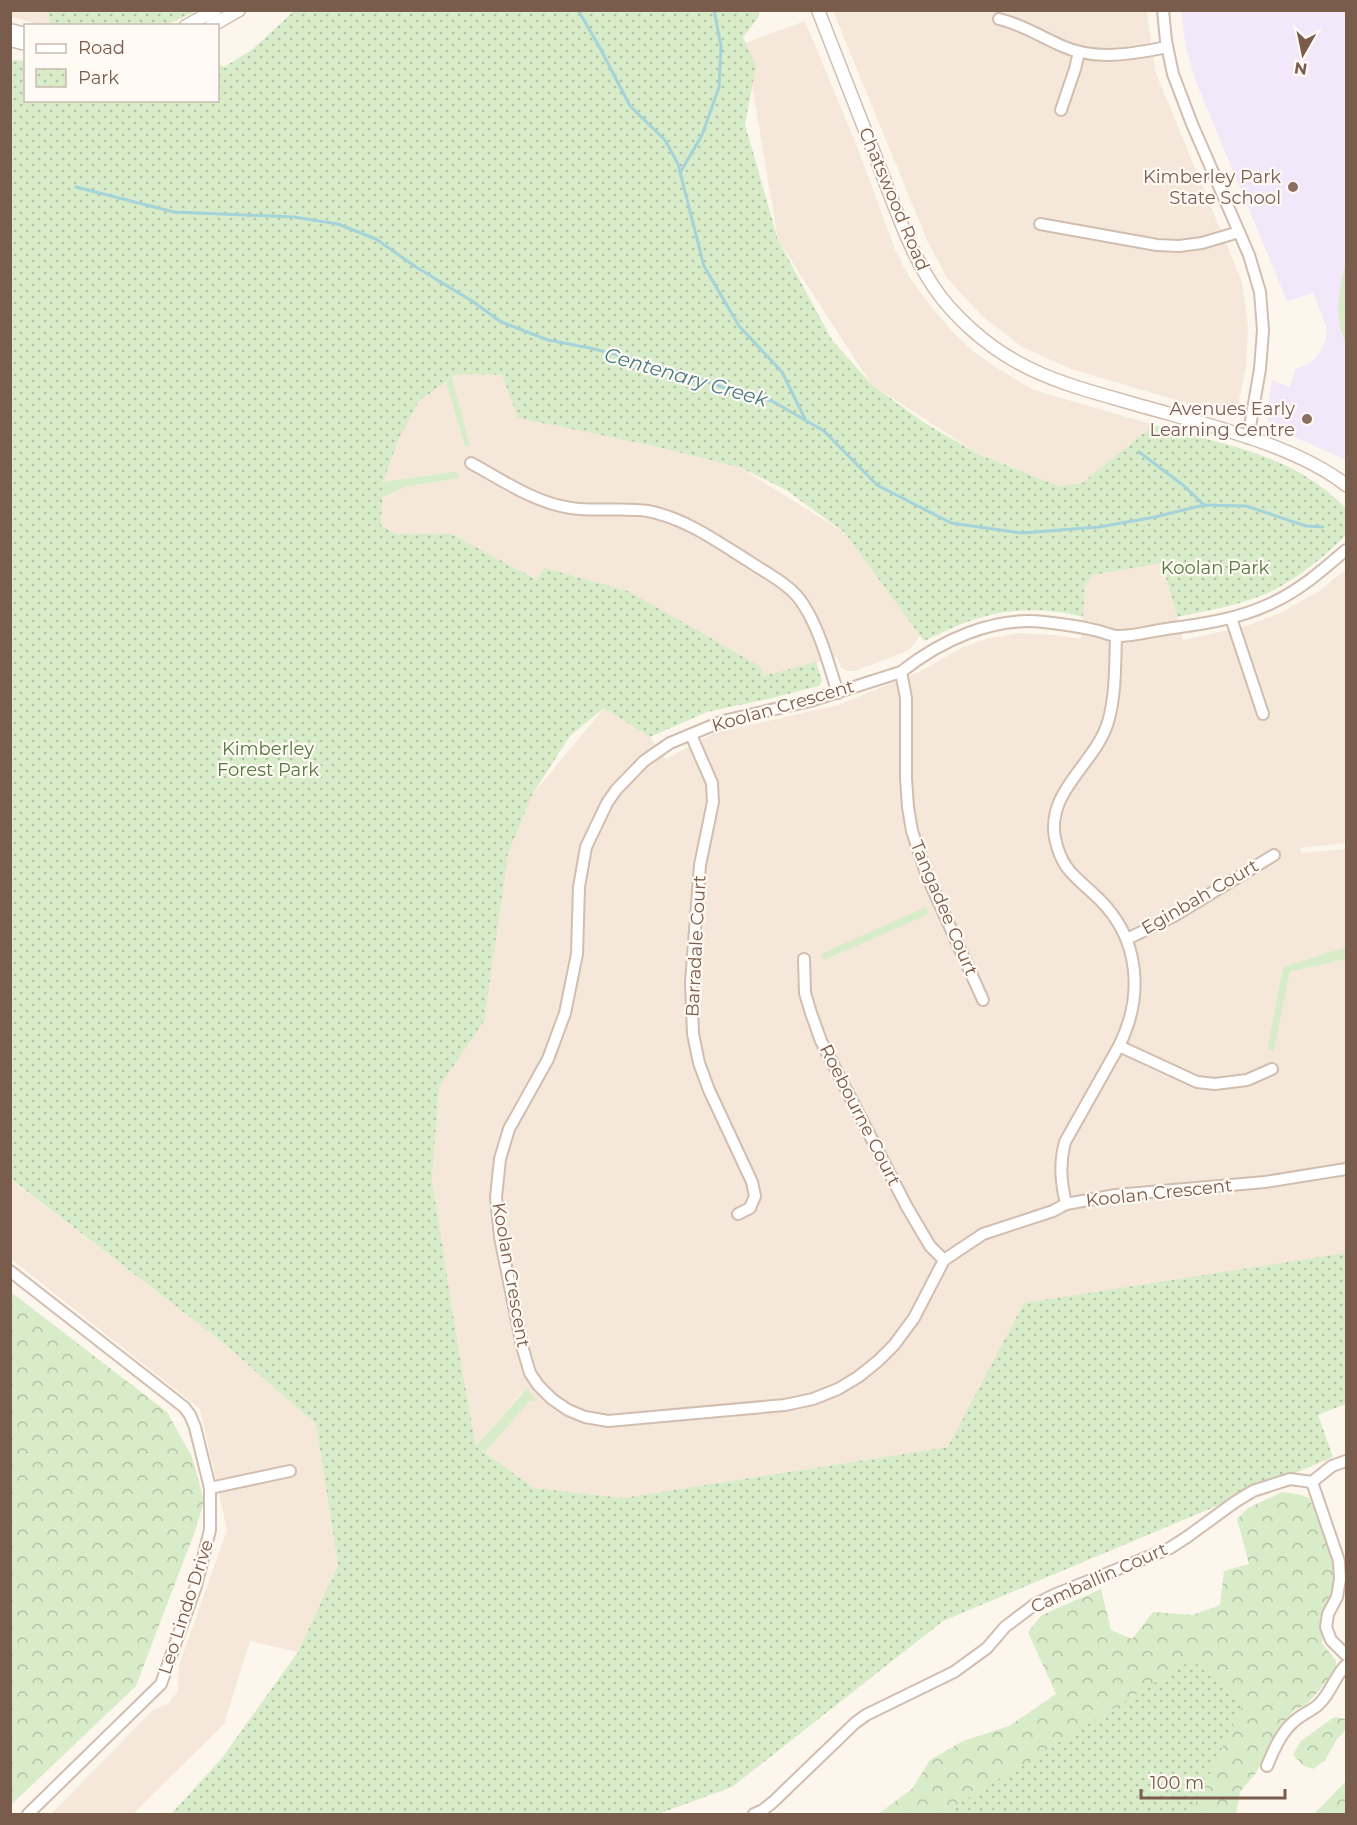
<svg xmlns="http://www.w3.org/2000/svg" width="1357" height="1825" viewBox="0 0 1357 1825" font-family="Montserrat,sans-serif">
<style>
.residential{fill:#f5e8da}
.education{fill:#f3e8fa}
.grass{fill:#d8ecc9}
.forest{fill:url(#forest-crowns)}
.park{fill:url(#park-dots)}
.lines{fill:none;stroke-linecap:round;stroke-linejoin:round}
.stream{stroke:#a5d3da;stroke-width:3}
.minor-casing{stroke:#d1beb0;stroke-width:14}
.tertiary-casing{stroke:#d1beb0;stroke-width:15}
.minor{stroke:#fff;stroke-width:10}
.tertiary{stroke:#fff;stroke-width:12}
.education-dot{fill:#8d6e63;stroke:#fffaf3;stroke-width:2}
.labels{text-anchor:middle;stroke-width:4.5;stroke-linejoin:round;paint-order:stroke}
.education-label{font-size:18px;fill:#785e54;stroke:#fffaf3;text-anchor:end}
.street-label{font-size:18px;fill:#7a5c4d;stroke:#fffaf3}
.park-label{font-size:18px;fill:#537a41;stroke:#fffaf3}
.water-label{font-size:20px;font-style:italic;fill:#437c86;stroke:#fffaf3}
</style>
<defs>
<pattern id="forest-crowns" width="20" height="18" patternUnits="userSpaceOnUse" patternTransform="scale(1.5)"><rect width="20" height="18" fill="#d8ecc9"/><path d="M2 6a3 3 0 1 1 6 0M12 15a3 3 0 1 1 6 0" fill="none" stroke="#b4c2a5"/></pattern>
<pattern id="park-dots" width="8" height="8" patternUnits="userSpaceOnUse" patternTransform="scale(1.5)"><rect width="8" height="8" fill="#d8ecc9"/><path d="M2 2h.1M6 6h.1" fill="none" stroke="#b4c2a5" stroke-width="1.8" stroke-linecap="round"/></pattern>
</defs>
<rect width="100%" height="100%" fill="#fdf6ec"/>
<g class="residential">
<polygon points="10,11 48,11 50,25 42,25 11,17"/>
<polygon points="833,11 1147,11 1155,71 1242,282 1248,326 1246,367 1238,405 1234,412 1227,415 1071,369 1022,347 981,315 947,278 927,240"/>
<polygon points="805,21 858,149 895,249 908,275 929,304 952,331 974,352 1000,370 1034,390 1154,425 1082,483 1059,486 978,454 871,384 778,240 745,43"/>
<polygon points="457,374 502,375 645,444 739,467 845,533 920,635 913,646 907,651 855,671 847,671 841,667 837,657 763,676 537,580 452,534 394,534 381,525 382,499 406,487 459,478 457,471 383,482 397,440 419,401 446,382 465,447 470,445 452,378"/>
<polygon points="1162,563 1183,640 1246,626 1282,612 1319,591 1346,569 1346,843 1300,848 1301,853 1346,849 1346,947 1283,967 1267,1050 1274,1050 1290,972 1346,959 1346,1253 948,1447 623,1498 534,1488 485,1452 530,1401 537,1401 526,1388 476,1446 460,1358 432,1180 439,1087 508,854 532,795 604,708 650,737 666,759 714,733 838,705 921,671 963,647 990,638 1021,633 1054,635 1081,639 1085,584 1093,575"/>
<polygon points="10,1179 222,1342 316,1424 338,1565 298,1652 250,1641 224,1724 133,1814 51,1814 153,1710 168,1704 178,1691 179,1665 227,1530 200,1409 11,1259"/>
</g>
<polygon class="education" points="1181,11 1346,11 1346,460 1272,427 1266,417 1272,380 1290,387 1295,369 1309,364 1319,354 1326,339 1326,326 1313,293 1287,301 1196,82 1186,48"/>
<g class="grass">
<path d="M 1346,262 L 1346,343 C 1333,318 1339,288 1346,262 Z"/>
<polygon points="452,378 470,445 465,447 446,382"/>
<polygon points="457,471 459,478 406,487 382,498 383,482"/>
<polygon points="926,907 929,914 824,960 821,954"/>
<polygon points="1346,947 1346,959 1290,972 1274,1051 1267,1050 1283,967"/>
<polygon points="526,1387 537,1401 530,1401 485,1452 476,1446 522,1394"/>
</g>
<g class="forest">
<polygon points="11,1292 167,1412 192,1457 204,1501 195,1531 136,1686 11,1805"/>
<polygon points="1282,1492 1301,1495 1309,1498 1320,1522 1335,1572 1336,1584 1324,1629 1322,1643 1336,1661 1336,1669 1322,1687 1306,1705 1294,1710 1279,1730 1256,1773 1240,1792 1236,1814 878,1814 912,1789 930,1760 963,1741 1009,1726 1056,1694 1028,1632 1042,1615 1101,1589 1111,1630 1132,1639 1153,1612 1192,1615 1220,1605 1224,1571 1249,1564 1237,1519 1248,1508"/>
<polygon points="1334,1717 1346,1719 1346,1731 1345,1730 1336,1741 1325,1760 1313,1769 1304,1766 1293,1755 1301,1741"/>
<polygon points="1346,1781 1346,1814 1314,1814"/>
</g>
<g class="park">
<polygon points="48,11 48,10 197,11 166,25 50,25"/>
<path d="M 294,11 L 759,11 L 758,18 L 743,37 L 756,66 L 745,124 L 778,240 L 832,340 L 871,384 L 923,422 L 978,454 L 1059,486 L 1082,483 L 1154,425 C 1210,441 1273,451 1320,486 C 1329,492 1337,500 1345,507 L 1346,512 L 1346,535 C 1323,558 1294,582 1263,595 C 1236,606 1206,611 1177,617 L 1162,563 L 1093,575 L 1085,584 L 1083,617 C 1055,609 1018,608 990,615 C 967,620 945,631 924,641 L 845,533 L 786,490 L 739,467 L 645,444 L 518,418 L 502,375 L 457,374 L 419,401 L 398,440 L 383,482 L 381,525 L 395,534 L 452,534 L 537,580 L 544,568 L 628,591 L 761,667 L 763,676 L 816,662 L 822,681 L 819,686 L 768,699 L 707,712 L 650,737 L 604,708 L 570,736 L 532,795 L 508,854 L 484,1021 L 439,1087 L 432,1180 L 460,1358 L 476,1446 L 534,1488 L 623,1498 L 948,1447 L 1024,1303 L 1346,1253 L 1346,1404 L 1318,1415 L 1333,1457 L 943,1621 L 732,1787 L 658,1814 L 171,1814 L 222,1758 L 298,1652 L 338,1565 L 316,1424 L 222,1342 L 11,1179 L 10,62 L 14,60 L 25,61 L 26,100 L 218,100 L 218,64 L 224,67 L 253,49 Z"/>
<polygon points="1192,1660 1243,1705 1190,1814 942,1814"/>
</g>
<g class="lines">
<g class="stream">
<polyline points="578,10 600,48 630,106 665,140 678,164 704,266 739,326 782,372 805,419"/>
<polyline points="680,173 702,135 719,87 721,46 714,10"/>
<polyline points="76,187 174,212 294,217 338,224 376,239 416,267 472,301 501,322 548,340 590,348 657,365 734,391 772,401 824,431 877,485 951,523 1022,533 1099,527 1155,517 1204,505 1246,506 1306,526 1323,527"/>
<polyline points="1139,452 1183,485 1204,505"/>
</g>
<g class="minor-casing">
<g id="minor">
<polyline points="1163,10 1166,41 1173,74 1192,124 1249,255 1260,292 1263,330 1260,369 1248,438"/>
<path d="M 999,19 C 1024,25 1039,36 1062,46 C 1095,61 1133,54 1167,47"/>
<polyline points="1061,110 1075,69 1079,52"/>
<polyline points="1040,224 1157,245 1179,246 1202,243 1239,232"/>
<path d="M 471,463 C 502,480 535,503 571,508 C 596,512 622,507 648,511 C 685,518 718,542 750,562 C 768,574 791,585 803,604 C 820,630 828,663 838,693"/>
<path d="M 1346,550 C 1324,569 1300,590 1272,603 C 1239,619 1203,624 1166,629 C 1152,631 1129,637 1116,636 C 1109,635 1101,631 1094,630 C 1078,626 1061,624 1044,622 C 993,616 940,641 901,672 L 810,701 L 723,721 L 670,743 L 644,761 L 616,790 L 607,803 L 586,847 L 579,887 L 577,954 L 565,1013 L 548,1059 L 509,1129 L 500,1159 L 496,1197 L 500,1237 L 522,1346 L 530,1373 L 538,1385 L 552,1399 L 568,1410 L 585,1417 L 608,1421 L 785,1405 L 813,1399 L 838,1389 L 858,1377 L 878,1361 L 894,1345 L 914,1318 L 944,1260 L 983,1234 L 1053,1211 L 1066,1204 L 1116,1195 L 1265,1182 L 1346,1169"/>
<polyline points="1231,618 1263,714"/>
<polyline points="901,672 906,698 906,778 908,807 912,831 927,876 983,1000"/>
<polyline points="691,735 712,783 713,802 700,865 691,982 693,1034 699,1063 709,1090 752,1182 755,1196 750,1208 738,1214"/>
<polyline points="1127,939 1174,916 1274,855"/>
<polyline points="804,959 805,993 811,1013 821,1041 907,1207 930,1246 944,1260"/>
<polyline points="1119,1046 1197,1082 1215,1084 1247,1080 1272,1069"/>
<path d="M 1066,1204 C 1061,1182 1059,1164 1065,1142 L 1119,1046 C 1144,996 1140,939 1099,899 C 1077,877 1062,872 1055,838 C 1046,791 1096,763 1108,722 C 1116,695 1115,664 1116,636"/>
<polyline points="10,1271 184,1407 190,1415 195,1427 210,1488 210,1530 196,1586 161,1684 28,1814"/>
<polyline points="1312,1482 1339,1561 1340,1579 1337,1597 1328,1614 1326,1627 1331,1640 1346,1655"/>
<polyline points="210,1488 290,1471"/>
<path d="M 1267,1766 C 1274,1749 1282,1730 1297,1719 C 1304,1713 1314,1710 1320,1703 C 1331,1692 1335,1676 1346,1665"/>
<polyline points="754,1814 763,1810 773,1802 855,1723 866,1715 954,1672 987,1648 1005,1627 1034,1605 1054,1595 1170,1548 1187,1537 1235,1502 1253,1491 1290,1479 1312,1482 1332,1466 1346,1461"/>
</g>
</g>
<g class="tertiary-casing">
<g id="tertiary">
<path d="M 818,10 C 839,64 860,117 881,171 C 896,210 910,251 933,286 C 953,316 986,345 1017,362 C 1056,384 1101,394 1145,407 C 1208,425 1295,445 1346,485"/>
<polyline points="186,26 215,10"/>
<polyline points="211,26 239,10"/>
<polyline points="10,30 26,34"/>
<polyline points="10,40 26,44"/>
</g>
</g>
<use href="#minor" class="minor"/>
<use href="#tertiary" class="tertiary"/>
</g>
<g class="education-dot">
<circle cx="1293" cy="187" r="6"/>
<circle cx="1307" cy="419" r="6"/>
</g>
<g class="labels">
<g class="education-label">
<text x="1281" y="183">Kimberley Park<tspan x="1281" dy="21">State School</tspan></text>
<text x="1295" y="415">Avenues Early<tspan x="1295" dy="21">Learning Centre</tspan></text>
</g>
<g class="street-label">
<text transform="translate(894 199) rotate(67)" y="6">Chatswood Road</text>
<text transform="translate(783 706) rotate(-16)" y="6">Koolan Crescent</text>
<text transform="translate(1200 897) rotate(-30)" y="6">Eginbah Court</text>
<text transform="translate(944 908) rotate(67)" y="6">Tangadee Court</text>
<text transform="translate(696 946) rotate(-87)" y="6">Barradale Court</text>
<text transform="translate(860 1115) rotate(63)" y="6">Roebourne Court</text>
<text transform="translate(1159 1193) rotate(-6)" y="6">Koolan Crescent</text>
<text transform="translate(511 1275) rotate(80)" y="6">Koolan Crescent</text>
<text transform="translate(1099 1578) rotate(-24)" y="6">Camballin Court</text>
<text transform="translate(186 1607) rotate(-72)" y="6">Leo Lindo Drive</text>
</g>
<g class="park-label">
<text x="1215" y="574">Koolan Park</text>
<text x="268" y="755">Kimberley<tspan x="268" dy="21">Forest Park</tspan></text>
</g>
<g class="water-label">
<text transform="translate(686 377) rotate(16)" y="7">Centenary Creek</text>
</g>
</g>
<rect width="1357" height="1825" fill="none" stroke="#7a5c4d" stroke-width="24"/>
<rect x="24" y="24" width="195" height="78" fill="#fffaf3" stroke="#cabbb1" stroke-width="1.5"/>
<rect x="36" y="44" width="30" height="9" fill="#ffffff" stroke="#cabbb1" stroke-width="1.5"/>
<text x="78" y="54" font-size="18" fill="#7a5c4d">Road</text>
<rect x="36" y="69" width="30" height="18" fill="url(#park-dots)" stroke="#cabbb1" stroke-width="1.5"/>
<text x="78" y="84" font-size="18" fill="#7a5c4d">Park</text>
<g transform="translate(1303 54) rotate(189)" stroke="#fffaf3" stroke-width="4.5" paint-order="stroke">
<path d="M0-4.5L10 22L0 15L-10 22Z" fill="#7a5c4d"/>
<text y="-9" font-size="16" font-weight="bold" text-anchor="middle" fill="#7a5c4d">N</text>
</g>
<path d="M1141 1789v9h144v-9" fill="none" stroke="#7a5c4d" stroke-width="3"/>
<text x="1150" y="1789" font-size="18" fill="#7a5c4d" stroke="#fffaf3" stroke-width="4.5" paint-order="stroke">100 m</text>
</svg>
